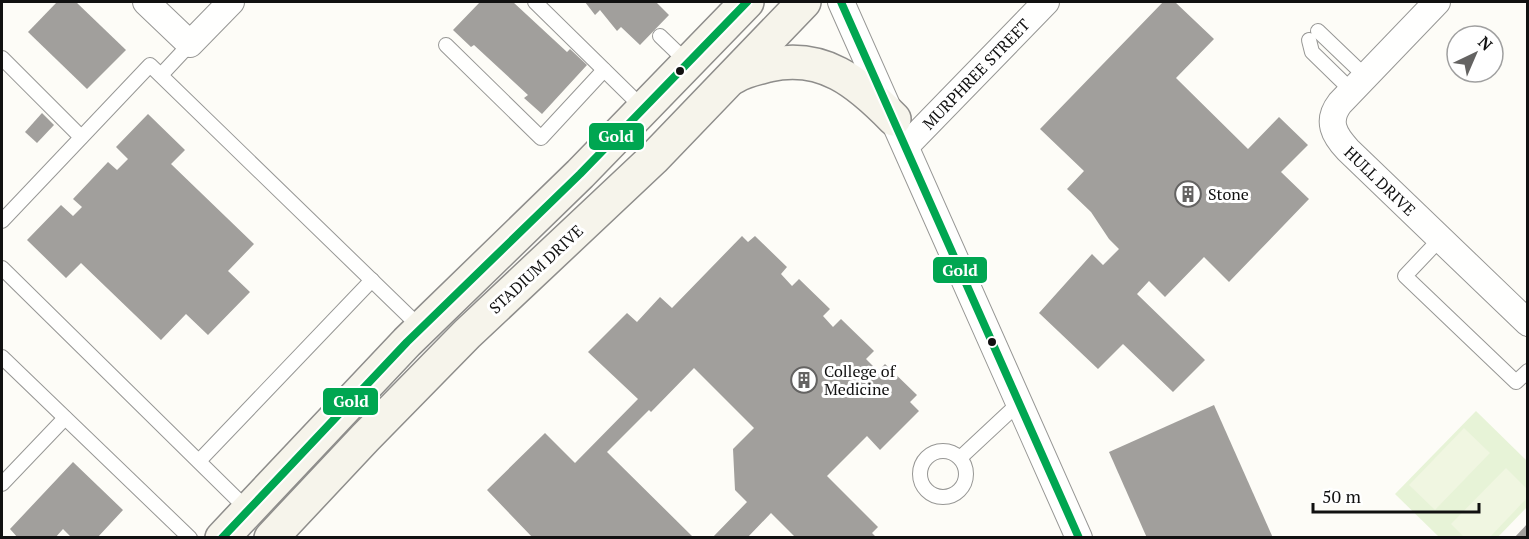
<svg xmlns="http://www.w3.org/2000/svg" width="1529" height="539" viewBox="0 0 1529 539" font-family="'PT Serif',serif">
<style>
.green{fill:#e7f3d7}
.pitch{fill:#f0f6e1}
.building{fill:#a19f9c}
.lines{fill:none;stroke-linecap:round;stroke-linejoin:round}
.service-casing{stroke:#979795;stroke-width:16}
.minor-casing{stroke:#979795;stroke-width:28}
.secondary-casing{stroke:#8e8d8b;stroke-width:36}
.service{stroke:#fffffe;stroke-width:14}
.minor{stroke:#fffffe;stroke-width:26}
.secondary{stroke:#f6f4eb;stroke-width:33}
.bus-1-casing{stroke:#fff;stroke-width:12}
.bus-1{stroke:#00a651;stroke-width:8}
.bus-dot{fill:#111;stroke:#fff;stroke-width:2}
.labels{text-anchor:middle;stroke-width:6;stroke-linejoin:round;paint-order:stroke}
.street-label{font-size:16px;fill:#111;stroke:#fff}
.poi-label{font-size:16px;fill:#111;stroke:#fff;text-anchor:start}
.line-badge{stroke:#fff;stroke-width:2}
.badge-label{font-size:16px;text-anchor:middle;font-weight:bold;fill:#fff}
</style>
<rect width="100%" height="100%" fill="#fdfcf7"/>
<polygon class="green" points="1476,411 1527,461 1527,507 1498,537 1439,537 1395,494"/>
<g class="pitch">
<polygon points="1464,428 1490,453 1435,510 1409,485"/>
<polygon points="1506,468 1527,489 1527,498 1490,537 1464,537 1451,524"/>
</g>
<g class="building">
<polygon points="57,2 76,2 126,50 87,89 28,32"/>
<polygon points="480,2 513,2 567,52 570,49 587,65 542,114 524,98 528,95 474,45 471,47 453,30"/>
<polygon points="585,2 656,2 669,15 640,45 621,27 617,31 600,10 595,15"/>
<polygon points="1163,2 1175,2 1214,39 1176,78 1248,149 1279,117 1308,145 1281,172 1309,199 1229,282 1204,257 1165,297 1149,281 1137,294 1205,360 1173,392 1123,344 1098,369 1039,313 1092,254 1103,265 1119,249 1109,239 1091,212 1067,189 1084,171 1040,129"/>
<polygon points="42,113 54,125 37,143 25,132"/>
<polygon points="148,114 185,150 171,164 254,244 228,271 250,292 208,335 186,314 161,340 81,263 66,278 27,240 61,205 73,216 82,207 73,199 108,162 117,170 128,159 116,147"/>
<polygon points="742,236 748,242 755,236 787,267 781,274 792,286 799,279 830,309 823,316 833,327 841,319 874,351 866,359 878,371 885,364 917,395 910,402 919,411 880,450 867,436 827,476 878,527 872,533 877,538 796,538 771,513 747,538 712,538 747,502 735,490 733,449 754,428 694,368 651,412 649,410 607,452 694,538 533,538 487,490 545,433 575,463 638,399 588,352 627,313 637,322 660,297 672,308"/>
<polygon points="1214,405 1273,538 1147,538 1109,452"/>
<polygon points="73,462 123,510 97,538 72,538 63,529 55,538 18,538 10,529"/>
<polygon points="1528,523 1528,538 1514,538"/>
</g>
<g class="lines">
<g class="service-casing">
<g id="service">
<polyline points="535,2 644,109"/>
<polyline points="1318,31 1365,76"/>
<polyline points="660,36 688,63"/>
<polyline points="1309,40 1312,52 1351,90"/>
<polyline points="446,45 541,138 604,70"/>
<polyline points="2,58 81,137"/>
<polyline points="161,75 190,44"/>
<polyline points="2,221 150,65 421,328"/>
<polyline points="1440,239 1405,276 1516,382 1528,371"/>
<polyline points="2,268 248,510"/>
<polyline points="2,357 190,538"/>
<circle cx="943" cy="474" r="23"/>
<polyline points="960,458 1020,402"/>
<polyline points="199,461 372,280"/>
<polyline points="2,484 65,418"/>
</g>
</g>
<g class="minor-casing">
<g id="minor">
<polyline points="146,2 190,44 231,2"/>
<polyline points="841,2 1079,538"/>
<path d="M 1437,2 L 1340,103 C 1326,121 1334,135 1348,150 L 1528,323"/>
<polyline points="906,146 1046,2"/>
</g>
</g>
<g class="secondary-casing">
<g id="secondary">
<path d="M 734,77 C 745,70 757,68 769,65 C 823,53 858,82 894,119"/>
<polyline points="222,538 407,342 580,174 747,2"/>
<polyline points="271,538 365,438 467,334 653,159 804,2"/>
</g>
</g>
<use href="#service" class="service"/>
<use href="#minor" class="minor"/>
<use href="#secondary" class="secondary"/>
<g class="bus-1-casing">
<g id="bus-1">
<polyline points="841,2 1079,538"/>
<polyline points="222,538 407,342 580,174 747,2"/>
</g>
</g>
<use href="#bus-1" class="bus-1"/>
</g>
<defs>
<g id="building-ring" transform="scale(1.35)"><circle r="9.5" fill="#fff" stroke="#646362" stroke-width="1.5"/><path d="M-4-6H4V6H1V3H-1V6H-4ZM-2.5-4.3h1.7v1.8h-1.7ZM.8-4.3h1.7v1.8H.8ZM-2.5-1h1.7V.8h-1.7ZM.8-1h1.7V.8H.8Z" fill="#646362"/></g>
</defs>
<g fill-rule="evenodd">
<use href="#building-ring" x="1188" y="194"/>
<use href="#building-ring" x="804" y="380"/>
</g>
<g class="bus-dot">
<circle cx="680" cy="71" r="5"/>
<circle cx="992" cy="342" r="5"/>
</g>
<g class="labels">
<g class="street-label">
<text transform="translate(976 74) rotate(-46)" y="6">MURPHREE STREET</text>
<text transform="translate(1380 181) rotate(44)" y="6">HULL DRIVE</text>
<text transform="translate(536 269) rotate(-43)" y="6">STADIUM DRIVE</text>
</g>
<g class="poi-label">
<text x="1208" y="200">Stone</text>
<text x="824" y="377">College of<tspan x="824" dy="18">Medicine</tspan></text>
</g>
</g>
<g class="line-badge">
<rect x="588" y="122" width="57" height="29" rx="6" fill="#00a651"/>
<rect x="932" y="256" width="56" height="28" rx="6" fill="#00a651"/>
<rect x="322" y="387" width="57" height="29" rx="6" fill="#00a651"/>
</g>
<g class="badge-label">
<text x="616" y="142">Gold</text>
<text x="960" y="276">Gold</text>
<text x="351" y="407">Gold</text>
</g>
<rect width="1529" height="539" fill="none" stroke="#111111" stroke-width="6"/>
<g transform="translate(1475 54) rotate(44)"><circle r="28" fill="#ffffff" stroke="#a0a0a0" stroke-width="1.5"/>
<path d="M0-4.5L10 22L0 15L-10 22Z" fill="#646362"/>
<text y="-9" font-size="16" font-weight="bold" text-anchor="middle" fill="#111111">N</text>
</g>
<path d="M1313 503v9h166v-9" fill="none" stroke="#111111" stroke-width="3"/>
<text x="1322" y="503" font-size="18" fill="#111111" stroke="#ffffff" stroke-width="4.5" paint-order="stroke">50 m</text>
</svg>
